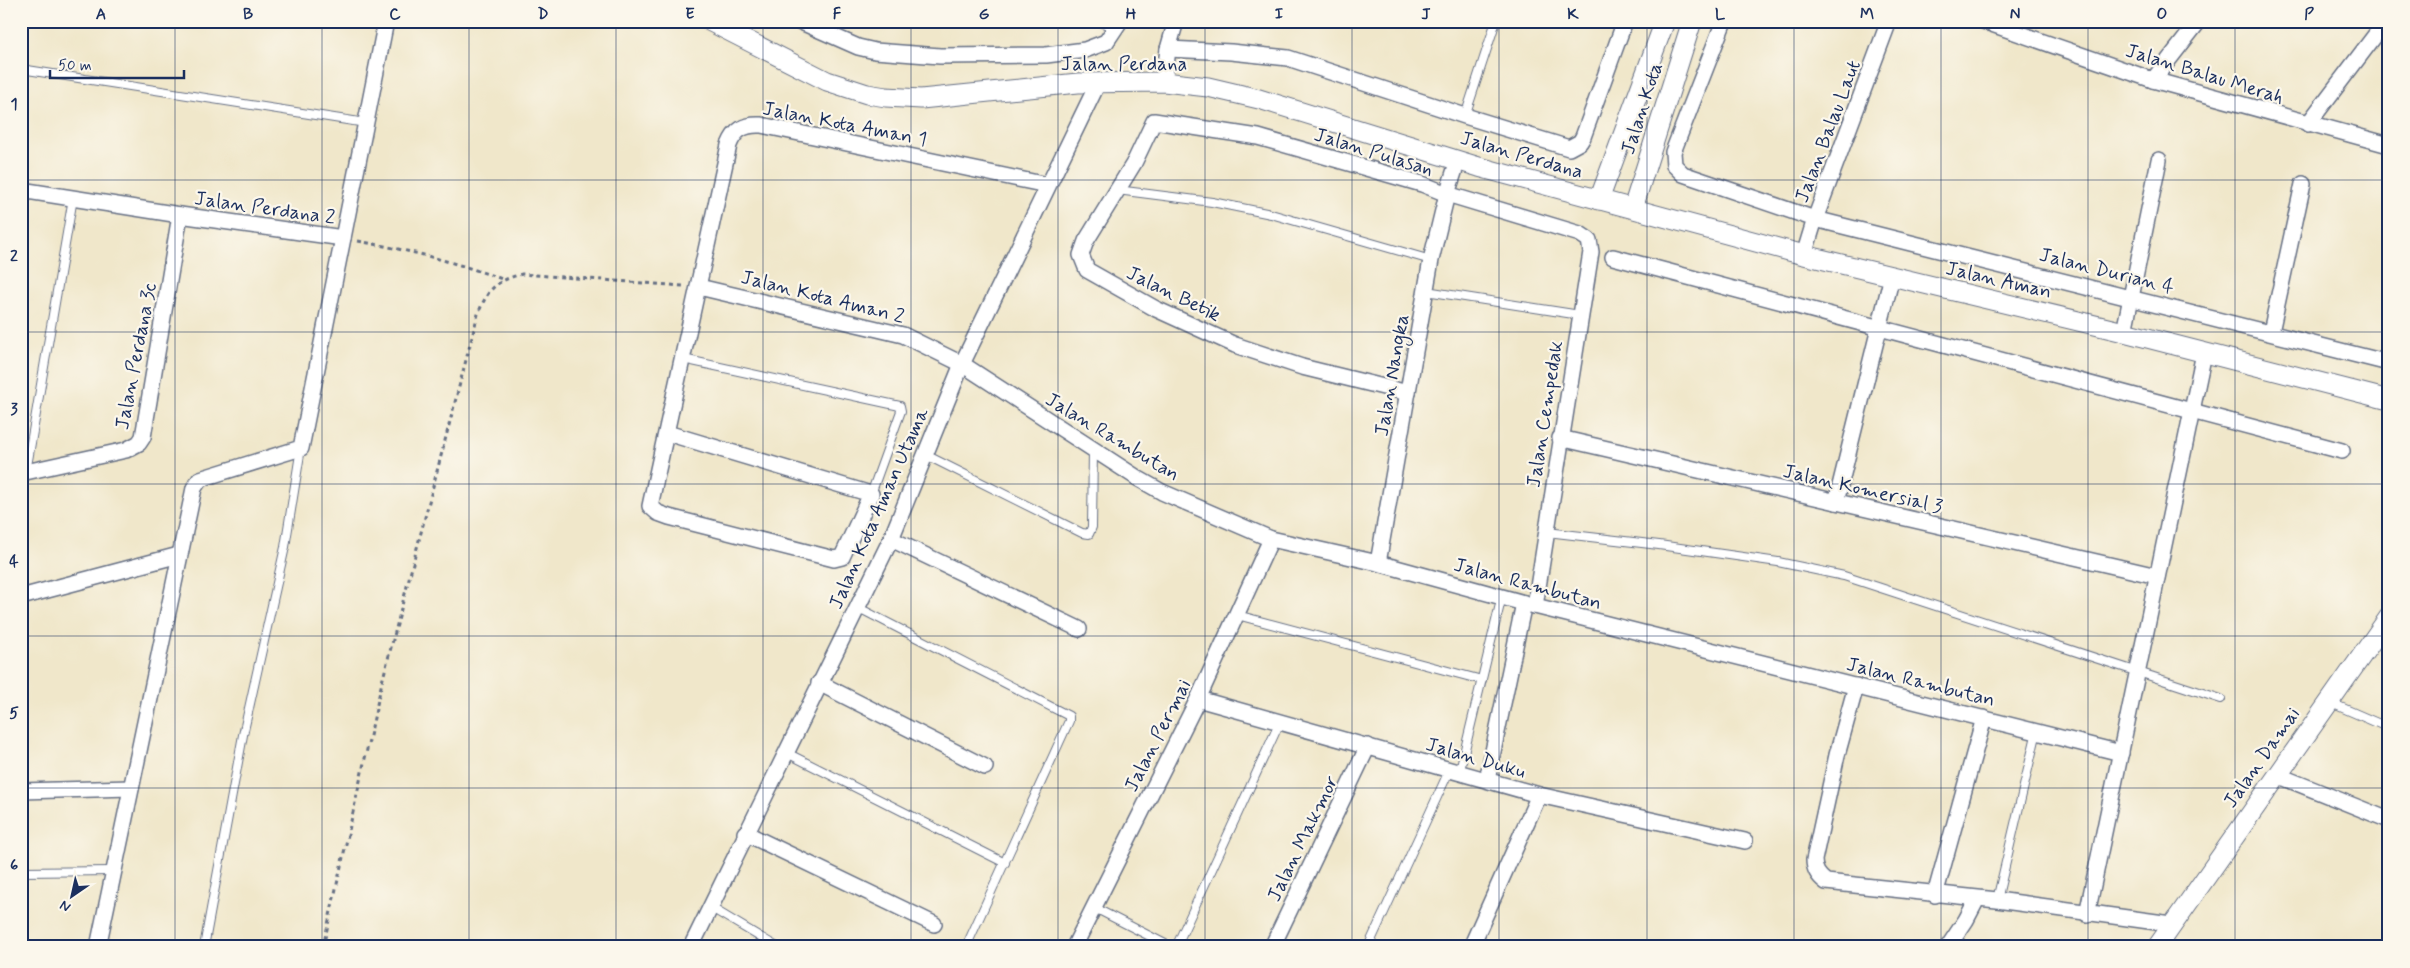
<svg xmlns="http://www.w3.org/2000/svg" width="2410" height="968" viewBox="0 0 2410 968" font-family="Mynerve,sans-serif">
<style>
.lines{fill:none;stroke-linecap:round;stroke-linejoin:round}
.service-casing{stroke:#666f84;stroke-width:10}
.minor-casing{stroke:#666f84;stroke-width:18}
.tertiary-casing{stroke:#666f84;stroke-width:21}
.path{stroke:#666f84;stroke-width:3;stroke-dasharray:4 4;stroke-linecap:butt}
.service{stroke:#fff;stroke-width:8}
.minor{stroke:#fff;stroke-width:15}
.tertiary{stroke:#fff;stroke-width:19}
.grid{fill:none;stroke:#1b2f5e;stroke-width:1;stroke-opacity:0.55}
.labels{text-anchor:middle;stroke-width:4.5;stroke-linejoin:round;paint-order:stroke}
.street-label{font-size:20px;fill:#1b2f5e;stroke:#fbf7ec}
.neatline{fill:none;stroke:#1b2f5e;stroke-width:2}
.grid-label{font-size:16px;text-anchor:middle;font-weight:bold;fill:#1b2f5e}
</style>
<rect width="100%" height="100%" fill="#fbf7ec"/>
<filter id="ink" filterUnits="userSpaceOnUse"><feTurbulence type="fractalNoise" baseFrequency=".02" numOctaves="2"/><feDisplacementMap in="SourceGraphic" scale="10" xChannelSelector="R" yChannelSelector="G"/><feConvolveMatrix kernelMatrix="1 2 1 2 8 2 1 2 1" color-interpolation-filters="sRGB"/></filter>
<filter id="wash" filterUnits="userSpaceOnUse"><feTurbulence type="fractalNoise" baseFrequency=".0096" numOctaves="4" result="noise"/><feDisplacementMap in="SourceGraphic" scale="20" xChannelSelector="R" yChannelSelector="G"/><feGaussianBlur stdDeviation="1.12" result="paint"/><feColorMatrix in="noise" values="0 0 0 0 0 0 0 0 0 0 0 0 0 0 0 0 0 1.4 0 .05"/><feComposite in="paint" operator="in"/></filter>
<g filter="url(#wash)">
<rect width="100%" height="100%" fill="#f0e7ca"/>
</g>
<g filter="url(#ink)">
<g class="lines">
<g class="service-casing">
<g id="service">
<polyline points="1097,21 1116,28"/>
<polyline points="21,69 366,123"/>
<polyline points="1465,116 1496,21"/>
<polyline points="1117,190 1212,202 1271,214 1431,260"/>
<polyline points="1426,291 1580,315"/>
<polyline points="683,359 900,406 901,411 871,494"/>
<polyline points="926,455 1082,533 1089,534 1092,527 1093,450"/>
<polyline points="26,472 73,198"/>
<polyline points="1547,532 1659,545 1778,562 1844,576 2221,699"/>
<polyline points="857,607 1069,716 1069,721 966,947"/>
<polyline points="1237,615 1482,680"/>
<polyline points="2329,702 2389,728"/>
<polyline points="785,752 1005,863"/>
<polyline points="1459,774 1502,596"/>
<polyline points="21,872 114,871"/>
<polyline points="1997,900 2037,731"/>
<polyline points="710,907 777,947"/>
<polyline points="1093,907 1171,947"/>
<polyline points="204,947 243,735 285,547 301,448"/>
<polyline points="1176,947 1280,722"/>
<polyline points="1368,947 1449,771"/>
</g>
</g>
<g class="minor-casing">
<g id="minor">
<polyline points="799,21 858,47 875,51 940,56 1046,55 1085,50 1106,42 1120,21"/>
<polyline points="1724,21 1673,152 1674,165 1683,174 1815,219 2389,363"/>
<polyline points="1983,21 2153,80 2389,145"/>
<polyline points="1168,49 1231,52 1288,58 1465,116 1569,148 1580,142 1583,137 1625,21"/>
<polyline points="2153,80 2199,21"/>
<polyline points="1164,82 1168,49 1176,21"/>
<polyline points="2308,124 2386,21"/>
<polyline points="21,190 180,215 343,238 386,21"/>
<polyline points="1804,255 1815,219 1889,21"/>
<polyline points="1613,257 2342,451"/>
<polyline points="699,287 903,335 962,364 1139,479 1162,492 1271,539 1378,563 1535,606 2121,753"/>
<polyline points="2124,332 2159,160"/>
<polyline points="2271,332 2303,184"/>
<polyline points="1408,393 1302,367 1235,345 1156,309 1087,270 1081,255 1086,241 1134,163 1154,121 1258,137 1422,184 1447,194 1580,234 1589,240 1591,252 1535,606"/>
<path d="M 667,433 L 871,494 L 842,557 L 834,559 L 669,517 L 658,513 L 650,506 L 729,145 C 735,130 744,124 761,125 L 1047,185"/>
<polyline points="1560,438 2157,576"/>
<polyline points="21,473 126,450 139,443 143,437 180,215"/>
<polyline points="1836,502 1892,276"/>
<polyline points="891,539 1079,629"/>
<polyline points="1378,563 1431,260 1447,194 1458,160"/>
<polyline points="21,597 179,555"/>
<polyline points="2374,637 2389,643"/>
<polyline points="819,683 985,767"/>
<path d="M 1856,686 L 1837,755 L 1814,860 C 1814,870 1818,876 1826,882 L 1997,900 L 2171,924"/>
<polyline points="1198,699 1539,795 1745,841"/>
<polyline points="2277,775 2389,820"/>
<polyline points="1487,780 1524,603"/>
<polyline points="21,791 131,788"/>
<polyline points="745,833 934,924"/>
<polyline points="1935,895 1984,718"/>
<polyline points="2087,914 2204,353"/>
<polyline points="98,947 194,488 200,479 301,448 343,238"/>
<polyline points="691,947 891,539 962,364 1098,83"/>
<polyline points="1074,947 1198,699 1271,539"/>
<polyline points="1272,947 1368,746"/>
<polyline points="1471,947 1539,795"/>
<polyline points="1948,947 1966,920 1977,899"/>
</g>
</g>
<g class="tertiary-casing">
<g id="tertiary">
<polyline points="709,21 827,81 867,94 886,97 921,99 1078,83 1164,82 1208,87 1259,99 1479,167 1804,255 2124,332 2389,400"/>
<polyline points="1599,200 1665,21"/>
<polyline points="1633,208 1692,21"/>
<polyline points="2157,947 2389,617"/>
</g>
</g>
<g class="path">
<path d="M 358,241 C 408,250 455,262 502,279"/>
<path d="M 323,947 L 382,682 L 478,314 C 488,289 495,281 522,274 L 683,286"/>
</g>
<use href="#service" class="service"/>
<use href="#minor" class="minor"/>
<use href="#tertiary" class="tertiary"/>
</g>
</g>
<path class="grid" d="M 175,21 L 175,947M 322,21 L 322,947M 469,21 L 469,947M 616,21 L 616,947M 763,21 L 763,947M 911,21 L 911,947M 1058,21 L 1058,947M 1205,21 L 1205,947M 1352,21 L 1352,947M 1499,21 L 1499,947M 1647,21 L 1647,947M 1794,21 L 1794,947M 1941,21 L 1941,947M 2088,21 L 2088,947M 2235,21 L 2235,947M 21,180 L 2389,180M 21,332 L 2389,332M 21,484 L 2389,484M 21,636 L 2389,636M 21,788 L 2389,788"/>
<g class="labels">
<g class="street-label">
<text x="1124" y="70">Jalan Perdana</text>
<text transform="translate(2205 73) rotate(17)" y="7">Jalan Balau Merah</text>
<text transform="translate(1641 108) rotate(-72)" y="7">Jalan Kota</text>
<text transform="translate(845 123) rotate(11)" y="7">Jalan Kota Aman 1</text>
<text transform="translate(1827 131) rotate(-69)" y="7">Jalan Balau Laut</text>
<text transform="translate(1374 151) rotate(17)" y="7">Jalan Pulasan</text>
<text transform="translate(1522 154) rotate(16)" y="7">Jalan Perdana</text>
<text transform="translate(265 207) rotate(8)" y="7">Jalan Perdana 2</text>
<text transform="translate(2107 270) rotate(14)" y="7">Jalan Durian 4</text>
<text transform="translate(1999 279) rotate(13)" y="7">Jalan Aman</text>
<text transform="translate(1174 293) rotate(26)" y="7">Jalan Betik</text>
<text transform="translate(823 296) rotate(14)" y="7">Jalan Kota Aman 2</text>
<text transform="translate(135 356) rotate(-79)" y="7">Jalan Perdana 3c</text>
<text transform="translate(1391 375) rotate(-80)" y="7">Jalan Nangka</text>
<text transform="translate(1544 414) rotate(-81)" y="7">Jalan Cempedak</text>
<text transform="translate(1113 436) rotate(31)" y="7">Jalan Rambutan</text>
<text transform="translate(1863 488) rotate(13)" y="7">Jalan Komersial 3</text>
<text transform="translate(878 508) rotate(-66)" y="7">Jalan Kota Aman Utama</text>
<text transform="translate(1528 583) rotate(15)" y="7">Jalan Rambutan</text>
<text transform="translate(1921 681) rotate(14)" y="7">Jalan Rambutan</text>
<text transform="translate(1157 735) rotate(-63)" y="7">Jalan Permai</text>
<text transform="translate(1476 757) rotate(16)" y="7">Jalan Duku</text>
<text transform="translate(2261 757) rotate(-55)" y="7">Jalan Damai</text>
<text transform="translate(1302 838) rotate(-64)" y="7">Jalan Makmor</text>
</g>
</g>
<rect width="2410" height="968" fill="none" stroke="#fbf7ec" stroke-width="55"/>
<g transform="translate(72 896) rotate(214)" stroke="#fbf7ec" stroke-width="4" paint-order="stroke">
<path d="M0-4L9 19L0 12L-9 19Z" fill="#1b2f5e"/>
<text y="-8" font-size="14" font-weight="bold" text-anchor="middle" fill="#1b2f5e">N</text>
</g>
<path d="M50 70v8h134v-8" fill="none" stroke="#1b2f5e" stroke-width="2.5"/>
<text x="58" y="70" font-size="15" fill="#1b2f5e" stroke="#fbf7ec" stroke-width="4" paint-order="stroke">50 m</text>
<rect x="28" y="28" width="2354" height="912" class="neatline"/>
<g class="grid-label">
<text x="101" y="19">A</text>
<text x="248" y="19">B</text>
<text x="395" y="19">C</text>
<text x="543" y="19">D</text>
<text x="690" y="19">E</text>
<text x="837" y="19">F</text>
<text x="984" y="19">G</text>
<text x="1131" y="19">H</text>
<text x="1279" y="19">I</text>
<text x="1426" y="19">J</text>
<text x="1573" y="19">K</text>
<text x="1720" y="19">L</text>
<text x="1867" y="19">M</text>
<text x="2015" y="19">N</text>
<text x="2162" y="19">O</text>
<text x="2309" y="19">P</text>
<text x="14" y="109">1</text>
<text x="14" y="261">2</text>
<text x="14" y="414">3</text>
<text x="14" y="566">4</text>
<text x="14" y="718">5</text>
<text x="14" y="870">6</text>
</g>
</svg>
